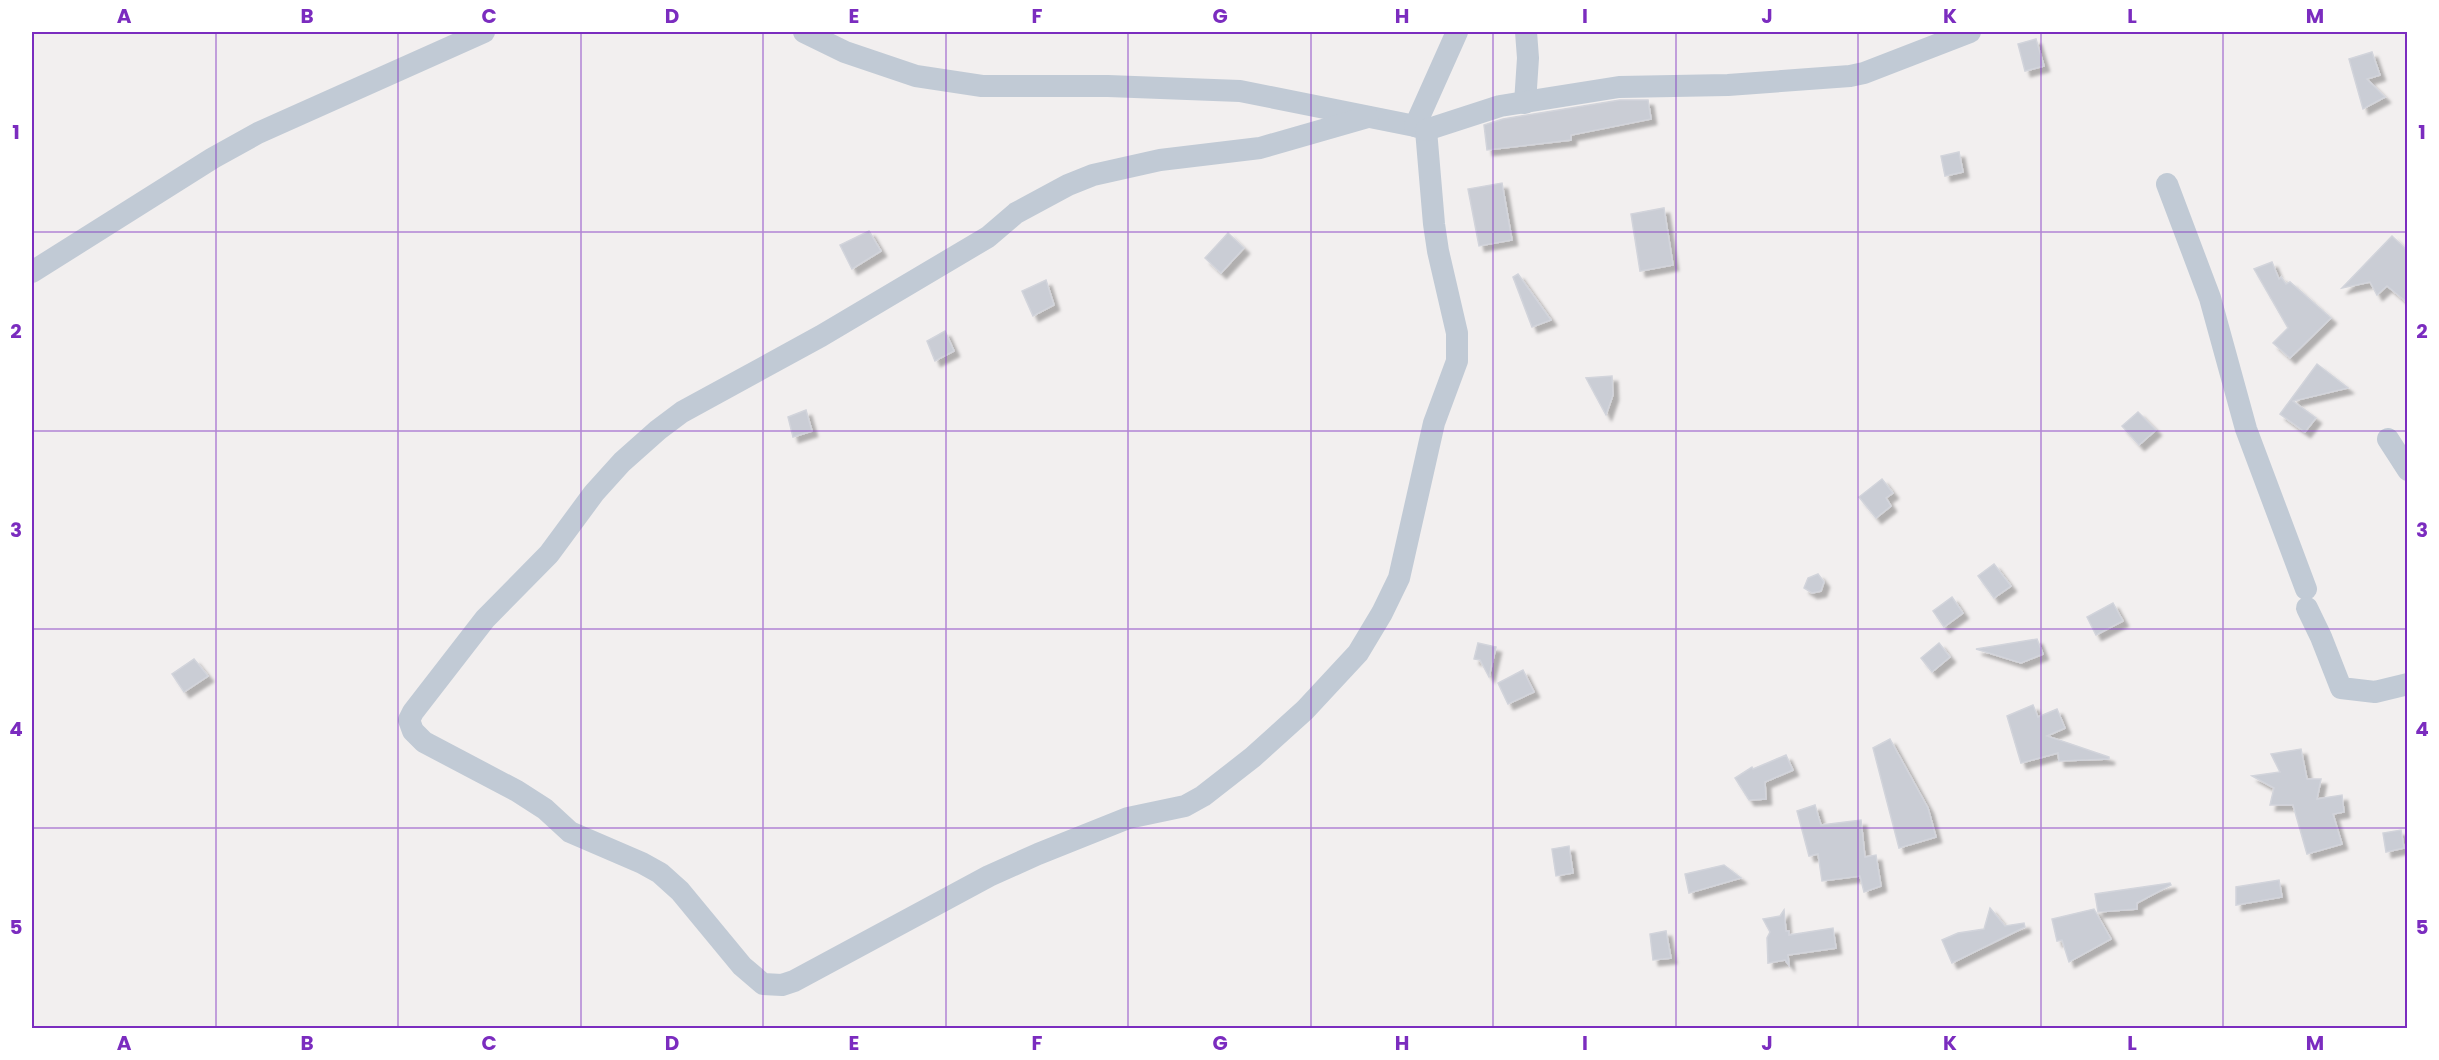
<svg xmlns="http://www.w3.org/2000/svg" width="2439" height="1060" viewBox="0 0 2439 1060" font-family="Poppins,sans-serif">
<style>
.building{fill:#cacdd5;stroke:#d2d4db;stroke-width:1.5;filter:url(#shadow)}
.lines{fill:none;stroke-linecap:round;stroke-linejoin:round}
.minor{stroke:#c1cad5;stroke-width:22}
.grid{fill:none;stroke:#7b2cbf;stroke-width:1.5;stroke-opacity:0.55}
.neatline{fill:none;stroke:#7b2cbf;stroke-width:2}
.grid-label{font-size:20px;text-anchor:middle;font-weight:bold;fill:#7b2cbf}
</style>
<defs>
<filter id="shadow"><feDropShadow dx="5.5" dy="5.5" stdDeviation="1.5" flood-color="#0004"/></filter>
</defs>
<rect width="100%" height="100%" fill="#f2efef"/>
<g class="building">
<polygon points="2036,39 2044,66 2025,71 2018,44"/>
<polygon points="2372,52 2380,75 2367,79 2385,97 2363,109 2349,59"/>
<polygon points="1620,100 1648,100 1651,119 1571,135 1571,140 1487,150 1484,125 1503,119"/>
<polygon points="1959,152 1963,172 1945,176 1941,156"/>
<polygon points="1502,183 1512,240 1479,246 1468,189"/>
<polygon points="1664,208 1673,265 1640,271 1631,214"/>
<polygon points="869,231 881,251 852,269 840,245"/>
<polygon points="1228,233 1244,248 1221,273 1205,258"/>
<polygon points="2392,236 2408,251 2408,303 2387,286 2377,295 2370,282 2342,288"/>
<polygon points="2272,262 2279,279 2281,277 2286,284 2290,282 2331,318 2290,358 2273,343 2288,328 2254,269"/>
<polygon points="1518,274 1551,320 1532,327 1513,277"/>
<polygon points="1046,280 1054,305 1033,316 1022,291"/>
<polygon points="945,331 954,351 935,361 927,341"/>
<polygon points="2317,364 2348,388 2293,401 2316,418 2305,432 2280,414"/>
<polygon points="1612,376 1613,395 1606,415 1586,378"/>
<polygon points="806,410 812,431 793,437 788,417"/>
<polygon points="2138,412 2156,430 2139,445 2122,426"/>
<polygon points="1882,479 1893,493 1886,498 1891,506 1876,518 1859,497"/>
<polygon points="1994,564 2011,586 1994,598 1978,576"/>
<polygon points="1818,574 1824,582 1821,591 1812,593 1804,588 1808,578"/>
<polygon points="1952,597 1963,613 1944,627 1933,611"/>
<polygon points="2113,603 2123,621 2096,635 2087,617"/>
<polygon points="2037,639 2043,654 2021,663 1976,649"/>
<polygon points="1478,643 1496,647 1489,677 1480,660 1474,659"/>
<polygon points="1939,643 1950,657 1932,672 1921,658"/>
<polygon points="194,659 208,676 184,692 172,674"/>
<polygon points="1523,670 1534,692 1508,704 1498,683"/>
<polygon points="2033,705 2038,717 2057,709 2065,728 2047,736 2109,757 2109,759 2059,761 2058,753 2021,763 2007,716"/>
<polygon points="1890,739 1928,808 1936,837 1899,848 1873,748"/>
<polygon points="2301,749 2307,779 2321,779 2317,799 2342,795 2344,812 2333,814 2342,844 2307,854 2293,805 2270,805 2274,788 2252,776 2280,772 2271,754"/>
<polygon points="1786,755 1793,770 1765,782 1766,799 1749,800 1735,778 1752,767 1753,769"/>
<polygon points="1815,805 1821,825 1861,820 1865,857 1876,855 1881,886 1864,892 1860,876 1822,881 1818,854 1809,856 1797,811"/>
<polygon points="2401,830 2404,848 2386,852 2383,833"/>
<polygon points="1569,846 1573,873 1556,876 1552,849"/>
<polygon points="1724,865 1741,878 1689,893 1685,874"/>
<polygon points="2279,880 2282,897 2236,905 2236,887"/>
<polygon points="2170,883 2171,885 2137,903 2137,909 2098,912 2095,894"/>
<polygon points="1990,908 2005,926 2024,923 2025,927 1952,963 1942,940 1958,933 1984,929"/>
<polygon points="2094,909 2111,939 2069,962 2062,940 2057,941 2052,919"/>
<polygon points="1784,910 1786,931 1789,931 1789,935 1833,928 1836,948 1788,955 1789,965 1785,960 1768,963 1767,938 1770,932 1763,919 1780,916"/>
<polygon points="1666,931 1671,958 1653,960 1650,934"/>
</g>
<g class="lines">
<g class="minor">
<polyline points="804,32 845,52 916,76 982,86 1108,86 1240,91 1415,126"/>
<polyline points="1525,103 1528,58 1526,32"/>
<polyline points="1368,117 1260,148 1160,160 1093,175 1068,185 1016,213 988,237 821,336 682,412 658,430 622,462 594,493 549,554 485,619 413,712 409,720 413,731 424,742 517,791 545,809 570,832 642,863 660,873 680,891 742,966 763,984 782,985 794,981 989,876 1038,854 1128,818 1185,806 1203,796 1253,757 1305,710 1358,653 1382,613 1399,578 1434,423 1457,361 1457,333 1438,251 1434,224 1426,130 1415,126 1457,32"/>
<polyline points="1426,130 1500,106 1619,87 1728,85 1850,76 1864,73 1970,32"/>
<polyline points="2167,184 2210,298 2246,429 2306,589"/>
<polyline points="32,272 213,158 258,133 484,32"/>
<polyline points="2388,439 2408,470"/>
<polyline points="2307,608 2321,637 2341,688 2375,692 2408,684"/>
</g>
</g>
<path class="grid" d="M 216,32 L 216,1028M 398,32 L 398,1028M 581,32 L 581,1028M 763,32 L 763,1028M 946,32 L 946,1028M 1128,32 L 1128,1028M 1311,32 L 1311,1028M 1493,32 L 1493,1028M 1676,32 L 1676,1028M 1858,32 L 1858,1028M 2041,32 L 2041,1028M 2223,32 L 2223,1028M 32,232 L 2408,232M 32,431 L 2408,431M 32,629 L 2408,629M 32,828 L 2408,828"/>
<rect width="2439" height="1060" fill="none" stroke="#ffffff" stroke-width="66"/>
<rect x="33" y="33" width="2373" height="994" class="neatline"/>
<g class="grid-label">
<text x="124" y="23">A</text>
<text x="307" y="23">B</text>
<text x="489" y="23">C</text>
<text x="672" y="23">D</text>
<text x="854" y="23">E</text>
<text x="1037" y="23">F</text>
<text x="1220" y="23">G</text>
<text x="1402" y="23">H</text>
<text x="1585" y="23">I</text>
<text x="1767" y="23">J</text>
<text x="1950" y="23">K</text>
<text x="2132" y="23">L</text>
<text x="2315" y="23">M</text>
<text x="16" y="139">1</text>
<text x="2422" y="139">1</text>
<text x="16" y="338">2</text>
<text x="2422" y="338">2</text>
<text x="16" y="537">3</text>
<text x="2422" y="537">3</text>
<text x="16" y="736">4</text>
<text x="2422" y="736">4</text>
<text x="16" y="934">5</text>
<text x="2422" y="934">5</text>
<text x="124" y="1050">A</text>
<text x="307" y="1050">B</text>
<text x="489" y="1050">C</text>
<text x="672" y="1050">D</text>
<text x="854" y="1050">E</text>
<text x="1037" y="1050">F</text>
<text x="1220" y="1050">G</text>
<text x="1402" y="1050">H</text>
<text x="1585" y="1050">I</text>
<text x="1767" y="1050">J</text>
<text x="1950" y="1050">K</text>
<text x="2132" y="1050">L</text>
<text x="2315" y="1050">M</text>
</g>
</svg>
